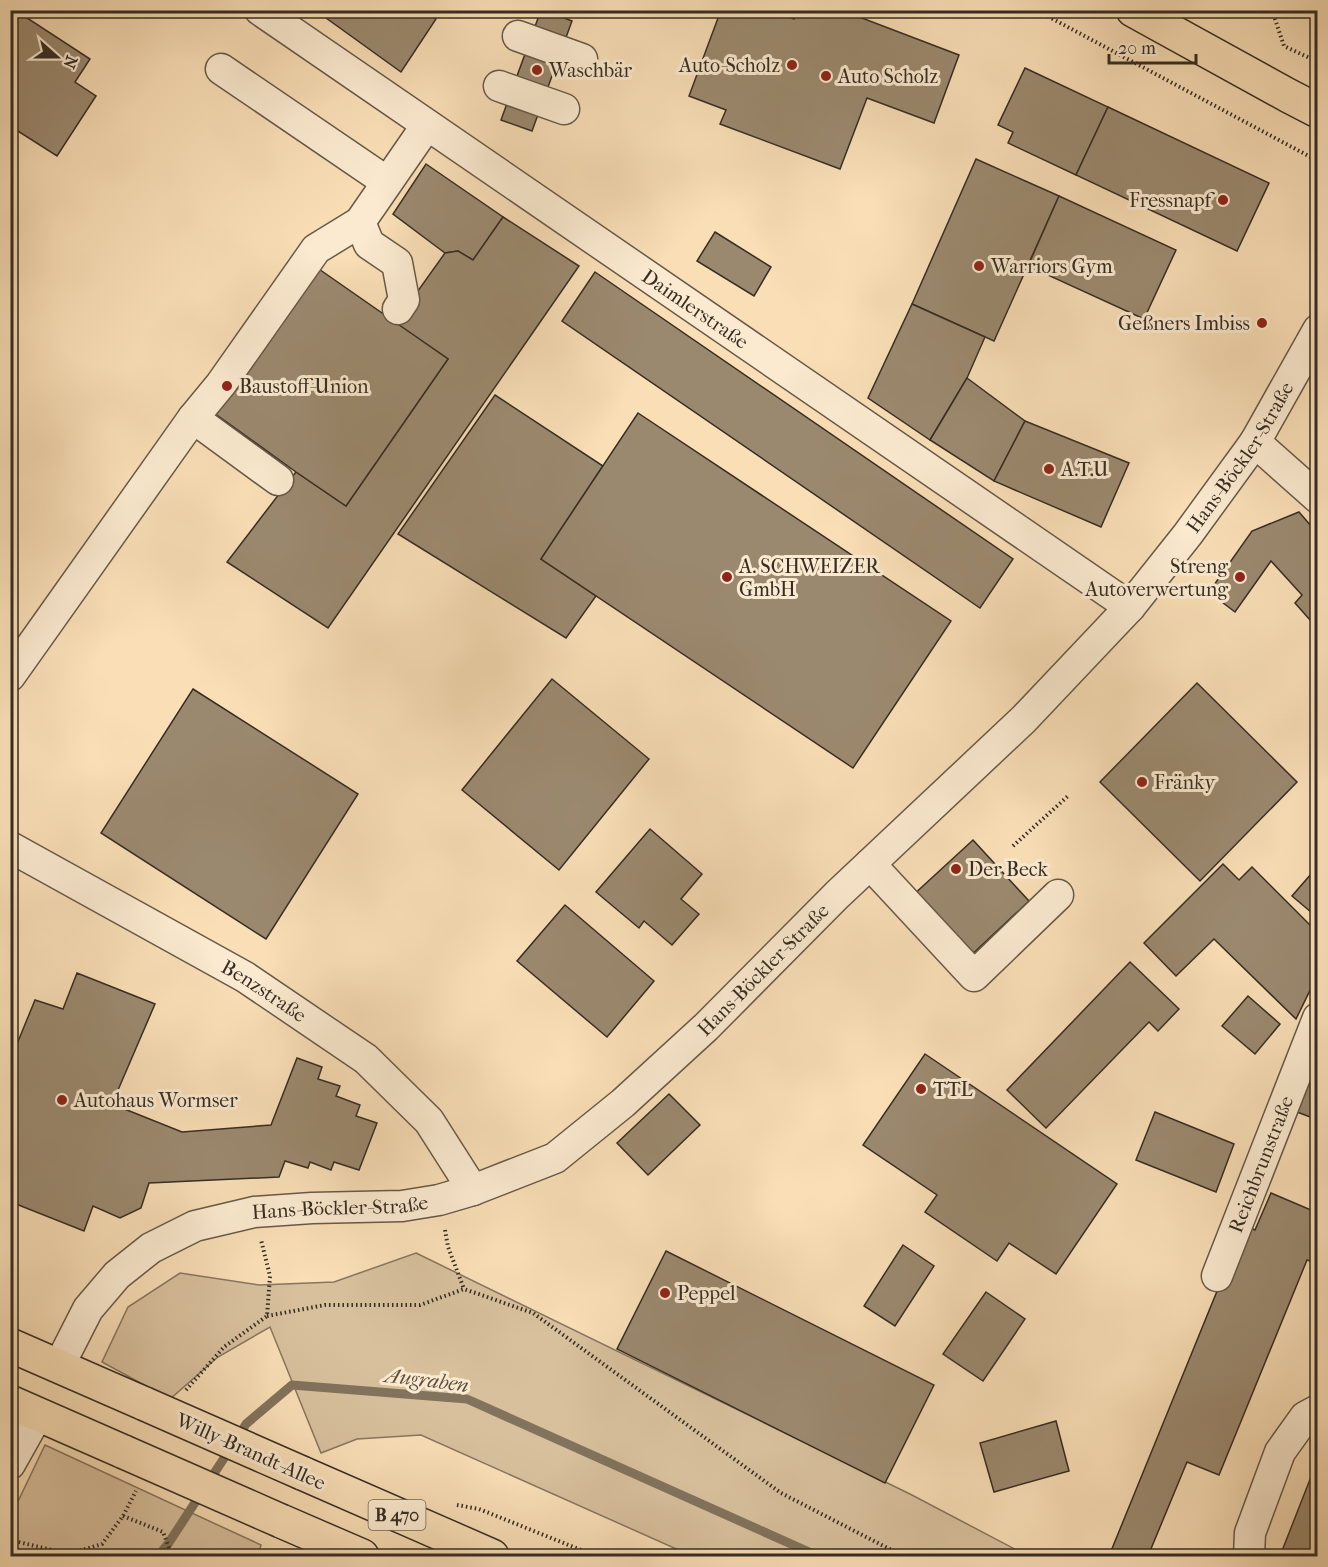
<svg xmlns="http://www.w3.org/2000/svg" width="1328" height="1567" viewBox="0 0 1328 1567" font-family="'IM FELL French Canon',serif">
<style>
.green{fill:#d8c09d;stroke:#867660;stroke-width:1.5}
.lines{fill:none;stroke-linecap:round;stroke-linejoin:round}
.stream{stroke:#82735d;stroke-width:9}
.building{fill:#9b896f;stroke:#352d23;stroke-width:1.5}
.minor-casing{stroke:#665948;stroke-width:33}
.major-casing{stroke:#352d23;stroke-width:36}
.path{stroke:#352d23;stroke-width:4;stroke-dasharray:1.5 3;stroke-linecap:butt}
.minor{stroke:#fbead0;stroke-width:30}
.major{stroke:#f9deb6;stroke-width:33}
.major-bridge-casing{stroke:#352d23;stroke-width:36;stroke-linecap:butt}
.major-bridge{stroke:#f9deb6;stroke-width:33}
.poi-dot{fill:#8f2418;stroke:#fbead0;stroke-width:2}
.labels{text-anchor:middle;stroke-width:6;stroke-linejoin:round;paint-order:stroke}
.shield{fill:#fbead0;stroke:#706657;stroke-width:1.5}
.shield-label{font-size:18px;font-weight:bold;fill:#352d23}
.poi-label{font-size:20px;fill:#352d23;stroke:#fbead0;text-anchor:start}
.street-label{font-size:20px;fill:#352d23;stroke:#fbead0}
.water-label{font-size:21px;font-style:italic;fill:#5c5040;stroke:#fbead0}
</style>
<rect width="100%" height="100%" fill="#f9deb6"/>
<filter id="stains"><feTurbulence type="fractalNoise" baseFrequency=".00333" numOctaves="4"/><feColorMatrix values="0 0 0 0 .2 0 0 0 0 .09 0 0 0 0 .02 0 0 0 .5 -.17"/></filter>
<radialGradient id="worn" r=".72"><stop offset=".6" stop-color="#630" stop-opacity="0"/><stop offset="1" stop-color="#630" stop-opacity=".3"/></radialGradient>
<g class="green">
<polygon points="416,1253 910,1494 1028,1556 692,1556 421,1435 357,1439 321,1453 270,1327 218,1357 170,1399 102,1362 128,1307 180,1273 259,1285 334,1282"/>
<polygon points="45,1445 261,1545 258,1556 11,1556 11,1516"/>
</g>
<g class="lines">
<g class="stream">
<polyline points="238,1437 246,1424 292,1385 467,1399 818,1556"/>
<polyline points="158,1556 168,1544 230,1449"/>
</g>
</g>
<g class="building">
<polygon points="10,10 15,10 90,59 75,82 96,96 57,156 10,126"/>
<polygon points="315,10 423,10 436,19 401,72"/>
<polygon points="541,10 544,10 572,21 532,131 501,120"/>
<polygon points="721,10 773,10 794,19 797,10 841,10 959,55 934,123 867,98 840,169 720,124 726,110 689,96"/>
<polygon points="1025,68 1108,107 1076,175 1008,143 1013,132 998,125"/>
<polygon points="1108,107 1269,183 1237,251 1076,175"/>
<polygon points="976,159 1059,196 994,341 912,304"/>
<polygon points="426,164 503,217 473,260 458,251 445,253 393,214"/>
<polygon points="1059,196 1176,250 1144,319 1028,266"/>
<polygon points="503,217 579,266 328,628 227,562 296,472 346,506 448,359 395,323 445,253 458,251 473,260"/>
<polygon points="715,232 771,267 754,296 697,261"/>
<polygon points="316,267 448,359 346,506 296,472 214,413"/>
<polygon points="595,272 1013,559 980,608 562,321"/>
<polygon points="912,304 985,337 967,378 930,440 868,398"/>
<polygon points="967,378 1025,421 994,481 930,440"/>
<polygon points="495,395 603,466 541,559 596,596 566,638 398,534"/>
<polygon points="638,413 951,621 853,768 541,559"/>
<polygon points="1025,421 1129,463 1101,527 994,481"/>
<polygon points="1299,512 1318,534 1318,629 1295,603 1302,595 1271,561 1235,612 1209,592 1252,531"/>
<polygon points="552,679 649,759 559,870 462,790"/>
<polygon points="1197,683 1297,782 1200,881 1100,782"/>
<polygon points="193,689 358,794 266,939 101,833"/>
<polygon points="650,829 702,874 681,899 699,914 672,945 644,921 639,928 596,892"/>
<polygon points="973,840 1029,901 967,959 911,897"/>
<polygon points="1223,864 1239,880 1252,867 1318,933 1318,952 1310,960 1318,968 1318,974 1296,1019 1214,939 1176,976 1144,943"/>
<polygon points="1318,866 1318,918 1292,896"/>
<polygon points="565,905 654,981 607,1037 517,961"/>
<polygon points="1130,962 1179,1009 1158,1031 1149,1022 1046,1128 1007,1090"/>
<polygon points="77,973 155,1004 112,1104 182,1132 271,1125 297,1058 322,1067 318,1079 340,1086 336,1096 360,1105 356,1116 377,1123 359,1170 334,1162 331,1170 310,1162 308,1168 285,1161 279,1177 149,1183 141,1208 120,1218 93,1206 84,1231 16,1204 10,1217 10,1061 35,1000 63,1009"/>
<polygon points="1248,996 1280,1024 1255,1054 1222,1026"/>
<polygon points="925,1054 1117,1184 1056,1274 1009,1243 997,1261 925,1212 937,1195 863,1145"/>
<polygon points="1318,1058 1318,1120 1297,1112"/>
<polygon points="669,1094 700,1125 648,1175 617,1143"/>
<polygon points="1155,1112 1234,1144 1216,1192 1136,1160"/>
<polygon points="1271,1193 1318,1213 1318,1264 1307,1260 1219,1475 1187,1462 1148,1556 1109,1556 1244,1225 1255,1230"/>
<polygon points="903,1245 934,1266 895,1326 864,1306"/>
<polygon points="666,1251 934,1385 885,1483 617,1349"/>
<polygon points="986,1292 1025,1319 983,1381 943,1354"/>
<polygon points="1056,1421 1069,1471 994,1492 980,1443"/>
<polygon points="1318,1459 1318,1556 1280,1556"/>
</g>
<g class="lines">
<g class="minor-casing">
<g id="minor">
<path id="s1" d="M 260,10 L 1130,607"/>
<polyline points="518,36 582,59"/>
<polyline points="221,69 387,182"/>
<polyline points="499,86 564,109"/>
<polyline points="360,222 369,244 397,263 404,300 398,309"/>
<polyline points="193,418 278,480"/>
<polyline points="1255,442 1318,498"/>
<polyline points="10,676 193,418 221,384 316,249 360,222 427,125"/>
<path id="s2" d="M 10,847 L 245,977 L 366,1059 L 429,1121 L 473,1190"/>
<polyline points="870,864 974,976 1058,895"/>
<path id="s3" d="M 1217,1276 L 1318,1018"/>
<path id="s4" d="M 59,1366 L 88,1309 L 117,1275 L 151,1248 L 195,1226 L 254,1212 L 312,1208 L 402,1206 L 439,1200 L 473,1190 L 555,1158 L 623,1103 L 706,1027 L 837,895 L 1024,719 L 1130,607 L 1188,534 L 1255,442 L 1318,330"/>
<polyline points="10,1464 38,1414"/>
<polyline points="1249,1556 1250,1533 1280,1452 1305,1417 1318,1410"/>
</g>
</g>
<g class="major-casing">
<g id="major">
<polyline points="1133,10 1289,96 1318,111"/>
<polyline points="10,1345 145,1404"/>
<polyline points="10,1402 124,1452"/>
<polyline points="302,1473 492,1556"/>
<polyline points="281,1521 362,1556"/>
</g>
</g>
<g class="path">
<polyline points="1036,10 1318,161"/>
<polyline points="1272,10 1284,46 1318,62"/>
<polyline points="1013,846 1068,796"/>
<polyline points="445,1230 448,1247 464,1289"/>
<polyline points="267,1316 325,1305 420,1305 464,1289 533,1313 781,1493 903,1556"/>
<polyline points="186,1390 224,1347 267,1316 270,1276 261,1240"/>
<polyline points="457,1505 479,1509 596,1556"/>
<polyline points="123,1516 163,1532 172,1556"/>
<polyline points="10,1540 69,1554 102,1544 123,1516 136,1491"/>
</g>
<use href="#minor" class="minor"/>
<use href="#major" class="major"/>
<g class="major-bridge-casing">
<g id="major-bridge">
<polyline points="145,1404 302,1473"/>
<polyline points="124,1452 281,1521"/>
</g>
</g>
<use href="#major-bridge" class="major-bridge"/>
</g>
<g class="poi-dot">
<circle cx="792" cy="65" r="6"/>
<circle cx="537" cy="70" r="6"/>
<circle cx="826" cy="76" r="6"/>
<circle cx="1223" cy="200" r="6"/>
<circle cx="979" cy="266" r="6"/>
<circle cx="1262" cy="323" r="6"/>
<circle cx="227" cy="386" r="6"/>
<circle cx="1049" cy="469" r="6"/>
<circle cx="727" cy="577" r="6"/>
<circle cx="1240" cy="577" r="6"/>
<circle cx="1142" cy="782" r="6"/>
<circle cx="956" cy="869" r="6"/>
<circle cx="921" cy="1089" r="6"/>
<circle cx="62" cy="1100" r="6"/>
<circle cx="665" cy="1293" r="6"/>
</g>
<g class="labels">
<rect class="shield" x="368.5" y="1500" width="57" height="30" rx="4.5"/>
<g class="shield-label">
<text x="397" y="1521">B 470</text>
</g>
<g class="poi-label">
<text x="780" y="72" text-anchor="end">Auto-Scholz</text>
<text x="549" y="77">Waschbär</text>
<text x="838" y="83">Auto Scholz</text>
<text x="1211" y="207" text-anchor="end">Fressnapf</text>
<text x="991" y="273">Warriors Gym</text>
<text x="1250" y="330" text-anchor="end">Geßners Imbiss</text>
<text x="239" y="393">Baustoff-Union</text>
<text x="1061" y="476">A.T.U</text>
<text x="739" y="573">A. SCHWEIZER<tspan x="739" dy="23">GmbH</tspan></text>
<text x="1228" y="573" text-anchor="end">Streng<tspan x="1228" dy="23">Autoverwertung</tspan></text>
<text x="1154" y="789">Fränky</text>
<text x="968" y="876">Der Beck</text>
<text x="933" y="1096">TTL</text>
<text x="74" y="1107">Autohaus Wormser</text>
<text x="677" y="1300">Peppel</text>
</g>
<g class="street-label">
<text dy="7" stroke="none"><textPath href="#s1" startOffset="528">Daimlerstraße</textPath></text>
<text dy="7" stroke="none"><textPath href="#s4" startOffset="1554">Hans-Böckler-Straße</textPath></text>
<text dy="7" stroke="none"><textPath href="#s4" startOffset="852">Hans-Böckler-Straße</textPath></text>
<text dy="7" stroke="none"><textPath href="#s2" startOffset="292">Benzstraße</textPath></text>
<text dy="7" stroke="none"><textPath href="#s3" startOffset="120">Reichbrunstraße</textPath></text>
<text dy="7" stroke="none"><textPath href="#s4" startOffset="348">Hans-Böckler-Straße</textPath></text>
<text transform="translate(251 1451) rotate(24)" y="7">Willy-Brandt-Allee</text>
</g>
<g class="water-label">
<text transform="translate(427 1380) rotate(7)" y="7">Augraben</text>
</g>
</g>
<rect width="1328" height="1567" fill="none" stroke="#f9deb6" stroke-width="36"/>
<rect x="12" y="12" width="1304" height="1543" fill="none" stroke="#352d23" stroke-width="3"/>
<rect x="18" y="18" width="1292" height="1531" fill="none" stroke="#352d23" stroke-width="1.5"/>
<g transform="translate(57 57) rotate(111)" stroke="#fbead0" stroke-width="4.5" paint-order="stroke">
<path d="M0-4.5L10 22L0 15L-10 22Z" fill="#352d23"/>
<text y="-9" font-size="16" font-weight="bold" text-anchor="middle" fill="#352d23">N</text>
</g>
<path d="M1109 54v9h87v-9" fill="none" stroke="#352d23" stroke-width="3"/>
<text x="1118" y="54" font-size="18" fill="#352d23" stroke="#fbead0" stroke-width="4.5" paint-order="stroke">20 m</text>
<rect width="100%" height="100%" filter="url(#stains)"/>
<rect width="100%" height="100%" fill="url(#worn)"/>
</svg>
